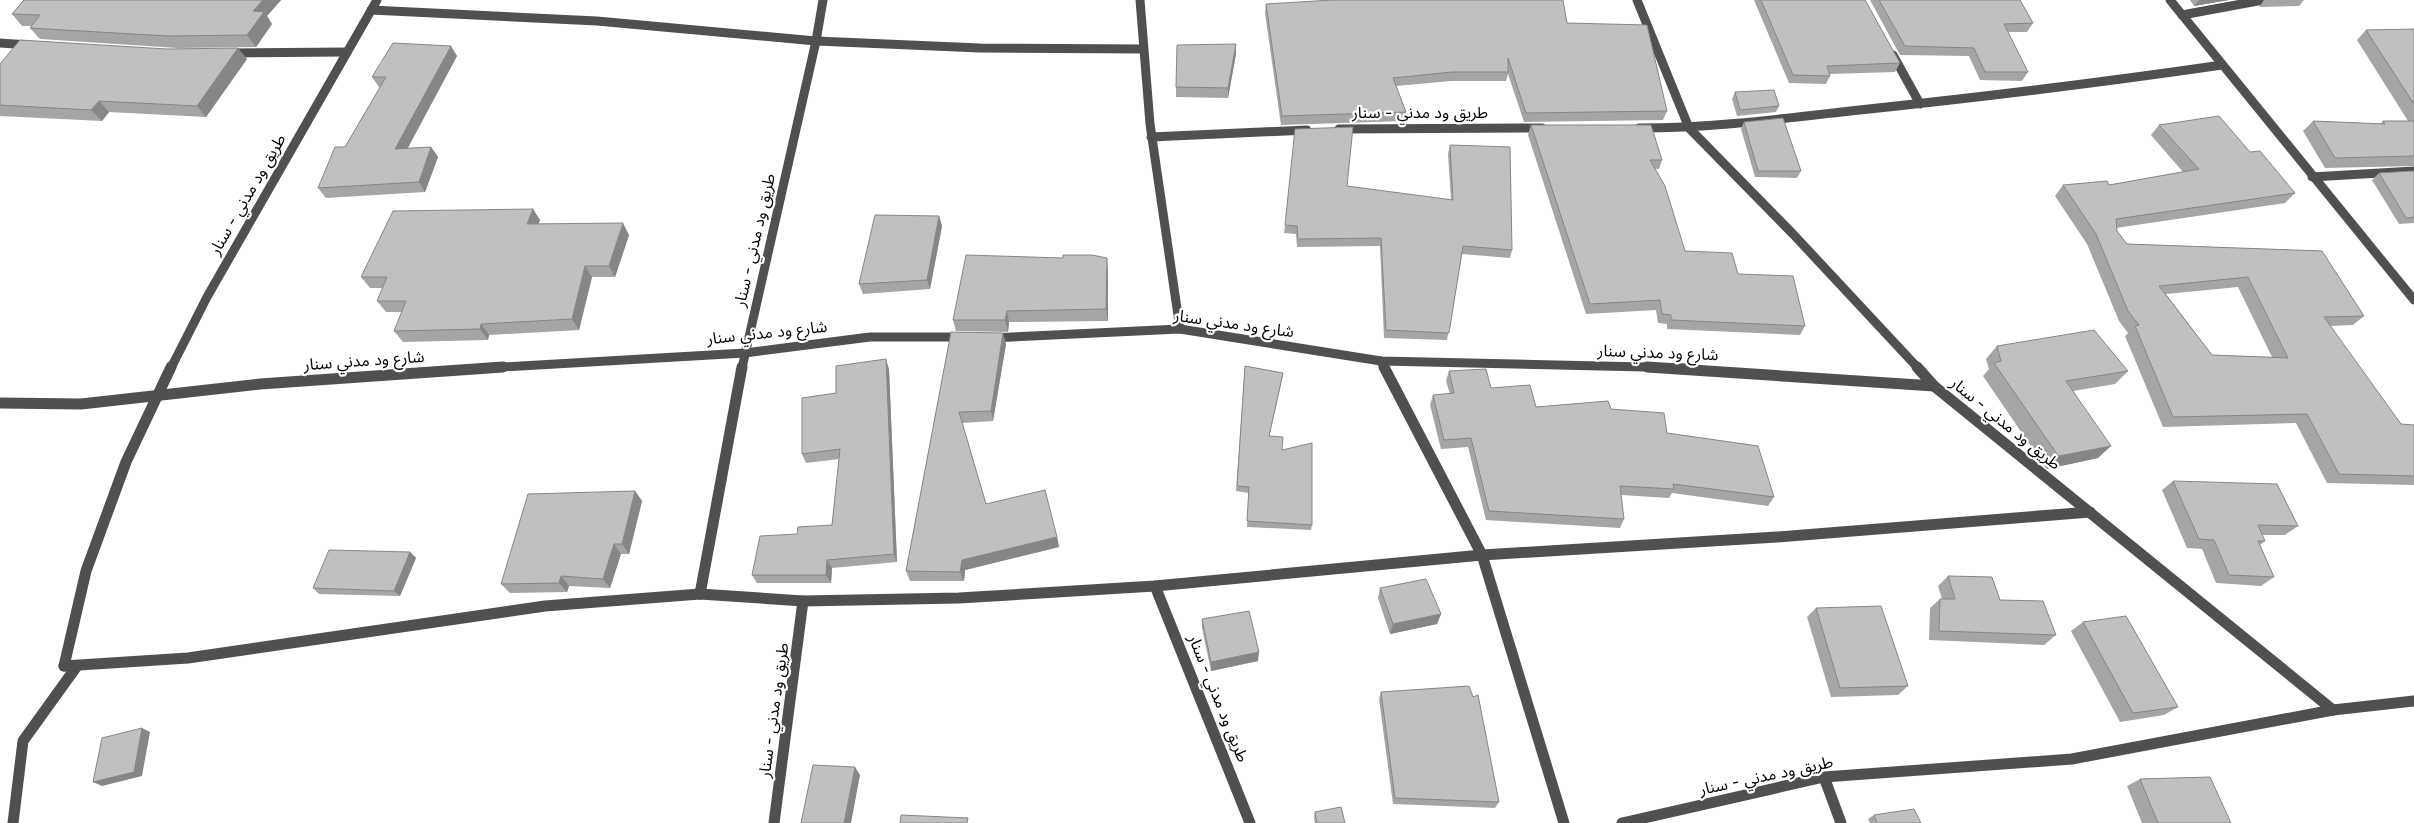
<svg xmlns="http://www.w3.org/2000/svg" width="2414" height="823" viewBox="0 0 2414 823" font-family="Inter,'Noto Sans Arabic',sans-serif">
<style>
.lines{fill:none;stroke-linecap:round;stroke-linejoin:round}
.minor-far1{stroke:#505050;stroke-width:9}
.minor{stroke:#505050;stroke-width:11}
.wall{fill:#a5a5a5;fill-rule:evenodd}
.shaded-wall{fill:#868686}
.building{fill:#c0c0c0;stroke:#868686;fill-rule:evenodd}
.labels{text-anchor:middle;stroke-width:4.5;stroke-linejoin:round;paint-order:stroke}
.street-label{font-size:16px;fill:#000;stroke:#fff}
</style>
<rect width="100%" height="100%" fill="#fff"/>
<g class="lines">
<g class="minor-far1">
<polyline points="1140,0 1150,124 1180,329"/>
<polyline points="1637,0 1689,128 1793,234 1918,368"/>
<polyline points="2170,0 2414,300"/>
<polyline points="371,10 597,21 816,41 980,48 1142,49"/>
<polyline points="2182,15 2263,0"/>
<polyline points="0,43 29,45"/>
<polyline points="228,53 347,52"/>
<polyline points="1893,55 1920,104"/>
<path d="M 1639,128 C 1710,128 1780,119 1850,111 C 1974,98 2098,83 2222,65"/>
<polyline points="1339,129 1542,128"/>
<polyline points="1151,137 1307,130"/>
<polyline points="2312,177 2414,171"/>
<polyline points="991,338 1180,329 1381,361 1689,368"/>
<polyline points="1381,361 1385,368"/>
<polyline points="171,368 207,297 377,0"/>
<polyline points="485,368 745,353 870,337 964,337"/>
<polyline points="742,368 816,41 823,0"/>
</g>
<g class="minor">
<polyline points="1384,367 1482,555 1564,823"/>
<polyline points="1647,367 1934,386"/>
<polyline points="1917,367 1934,386 2333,710"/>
<polyline points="0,403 81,404 260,384 503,367"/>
<polyline points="1155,586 1250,823"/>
<polyline points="700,594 742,367"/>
<polyline points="64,666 188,658 545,606 700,594 803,601 959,598 1155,586 1482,555 1777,537 2090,512"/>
<polyline points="64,666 86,571 126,462 171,367"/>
<polyline points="1824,777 1841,823"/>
<polyline points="13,823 23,741 77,666 72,666"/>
<polyline points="774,823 803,601"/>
<polyline points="1622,823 1824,777 2072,759 2333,710 2414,701"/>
</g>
</g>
<g class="wall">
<polygon points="24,0 281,0 267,16 272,24 256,47 177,48 40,39 30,28 32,26 22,26 12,14"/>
<polygon points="1754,0 1865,0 1900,63 1895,72 1830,74 1830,76 1826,84 1789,83"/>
<polygon points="1870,0 2020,0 2033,23 2027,32 2008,32 2028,72 2022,81 1980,80 1969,56 1900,55"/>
<polygon points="2190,0 2229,0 2194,6"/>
<polygon points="2264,0 2304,0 2299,6 2259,7"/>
<polygon points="1266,4 1567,23 1667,111 1663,120 1524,122 1508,74 1506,81 1451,81 1396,86 1406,112 1404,121 1281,125 1265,13"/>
<polygon points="2414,29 2414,166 2325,168 2303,131 2313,121 2380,124 2383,121 2408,121 2357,40 2366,30"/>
<polygon points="1236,44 1236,54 1228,98 1176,97 1176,87"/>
<polygon points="457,56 408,148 431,147 438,157 425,192 326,198 318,188 345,147 380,87 379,87 372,77"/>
<polygon points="247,59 206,117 109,112 102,121 0,116 0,64"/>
<polygon points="1735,92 1779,106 1776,112 1737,116 1732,99"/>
<polygon points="1744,122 1801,171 1797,178 1755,177 1741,129"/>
<polygon points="1531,125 1662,160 1659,169 1655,169 1685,251 1738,274 1805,326 1800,335 1667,329 1667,324 1658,323 1656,310 1586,314 1528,135"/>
<path d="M 2159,125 L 2250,152 L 2295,193 L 2285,203 L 2116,228 L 2117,231 L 2127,244 L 2322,251 L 2364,316 L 2353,325 L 2330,326 L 2401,424 L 2414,425 L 2414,485 L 2327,483 L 2296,423 L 2163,427 L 2125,336 L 2128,333 L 2119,321 L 2087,244 L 2055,196 L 2063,185 L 2109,185 L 2183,172 L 2151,135 ZM 2238,287 L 2272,357 L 2212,355 L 2166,294 Z"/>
<polygon points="1450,145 1512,250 1510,258 1462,254 1447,340 1384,338 1380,246 1297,247 1296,234 1284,233 1285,225 1451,199 1448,154"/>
<polygon points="2414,171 2414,223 2399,224 2372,180 2379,173"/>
<polygon points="939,216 942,226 930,289 863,294 859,284"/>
<polygon points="540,220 538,224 629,235 615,277 592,277 579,330 489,335 488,340 403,342 394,331 402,312 386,312 377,301 383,288 370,288 361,277"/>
<polygon points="1108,270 1108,321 1009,322 1008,332 956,331 953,320"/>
<polygon points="951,332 1006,344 993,421 962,423 986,504 1057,537 1059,547 965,570 964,581 910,581 906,571"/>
<polygon points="1997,346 2128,371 2115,384 2073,391 2098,458 2047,469 2045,467 1983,376 1989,369 1986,359"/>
<polygon points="1245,366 1283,373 1282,379 1269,436 1282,450 1312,525 1311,530 1247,527 1249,493 1236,491"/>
<polygon points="889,369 897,562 832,568 831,583 757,583 752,575 797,534 832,525 839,459 806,463 802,454 836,393"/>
<polygon points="1449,371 1536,407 1611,409 1667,433 1774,497 1768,506 1672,493 1669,498 1621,495 1624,519 1620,528 1486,520 1468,447 1441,449 1430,405 1433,395 1450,394 1446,381"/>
<polygon points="2173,481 2298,526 2285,535 2262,535 2265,541 2260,545 2274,577 2261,586 2216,583 2202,549 2187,548 2162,490"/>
<polygon points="635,491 642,501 629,554 621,554 610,588 569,586 567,592 510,593 501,584"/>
<polygon points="410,552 416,558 400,596 319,594 313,588"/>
<polygon points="1948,576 2000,600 2056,635 2044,645 1929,640 1930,608 1940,599 1942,599 1938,586"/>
<polygon points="1380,588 1441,614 1437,624 1390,634 1378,598"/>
<polygon points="1816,608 1908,686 1898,695 1831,697 1807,617"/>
<polygon points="1202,619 1258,661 1211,671 1202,628"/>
<polygon points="2083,622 2178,707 2164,715 2120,722 2071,631"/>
<polygon points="1381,692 1499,802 1495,808 1393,804 1379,699"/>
<polygon points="2140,779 2231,823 2142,823 2127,786"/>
<polygon points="1315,812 1345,823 1315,823 1314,818"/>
<polygon points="1874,815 1921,823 1870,823 1868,819"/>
</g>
<g class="shaded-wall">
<polygon points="263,0 281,0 267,16 272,24 256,47 247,35 253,11"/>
<polygon points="2199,0 2229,0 2194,6"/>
<polygon points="1236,44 1236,54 1228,98 1228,88"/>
<polygon points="451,46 457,56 402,158 395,149"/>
<polygon points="238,48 247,59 206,117 197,106"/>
<polygon points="99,101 109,112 102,121 91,110"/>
<polygon points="431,147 438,157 425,192 419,182"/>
<polygon points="533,209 540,220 534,235 527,224"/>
<polygon points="939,216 942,226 930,289 927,280"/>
<polygon points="623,223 629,235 615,277 609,266"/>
<polygon points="1107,258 1108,270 1108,321 1106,309"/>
<polygon points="585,266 592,277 579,330 572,319"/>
<polygon points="1007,311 1009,322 1008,332 1005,320"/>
<polygon points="481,324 489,335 488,340 480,329"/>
<polygon points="1003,333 1006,344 993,421 991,411"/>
<polygon points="886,359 889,369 897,562 894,554"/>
<polygon points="1283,373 1282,379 1268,442 1269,436"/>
<polygon points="2111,446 2098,458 2047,469 2059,456"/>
<polygon points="635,491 642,501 629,554 622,544"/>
<polygon points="1057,537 1059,547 965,570 964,581 960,572 962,560"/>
<polygon points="614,544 621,554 610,588 603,579"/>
<polygon points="410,552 416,558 400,596 394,591"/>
<polygon points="827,560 832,568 831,583 826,575"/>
<polygon points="561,576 569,586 567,592 559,583"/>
<polygon points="1441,614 1437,624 1390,634 1393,624"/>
<polygon points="1259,652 1258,661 1211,671 1211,662"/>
<polygon points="142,728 150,732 142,776 102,786 93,782"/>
<polygon points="855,767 860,775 851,823 844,823"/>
</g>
<g class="building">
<polygon points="24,0 263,0 253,11 264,12 247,35 168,36 30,28 40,15 12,14"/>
<polygon points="1332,0 1563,0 1567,23 1647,25 1667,111 1526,113 1508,58 1508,72 1452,72 1393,78 1406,112 1282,116 1266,4"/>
<polygon points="1761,0 1865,0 1900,63 1827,66 1830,76 1793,75"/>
<polygon points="1879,0 2020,0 2033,23 2004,24 2028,72 1985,72 1974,48 1905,46"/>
<polygon points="2414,29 2414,104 2366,30"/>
<polygon points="20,40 167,49 238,48 197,106 99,101 91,110 0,105 0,64"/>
<polygon points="393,43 451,46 395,149 431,147 419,182 318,188 335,147 345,147 386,77 372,77"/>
<polygon points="1236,44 1228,88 1176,87 1177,45"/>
<polygon points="1774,90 1779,106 1740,110 1735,92"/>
<path d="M 2219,116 L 2250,152 L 2260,151 L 2295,193 L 2116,219 L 2117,231 L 2127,244 L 2322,251 L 2364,316 L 2324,317 L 2401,424 L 2414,425 L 2414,476 L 2339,474 L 2307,414 L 2173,417 L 2135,326 L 2139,325 L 2128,311 L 2096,234 L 2063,185 L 2107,181 L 2109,185 L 2199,169 L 2159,125 ZM 2248,277 L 2288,358 L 2212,355 L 2159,286 Z"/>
<polygon points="1783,118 1801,171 1758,171 1744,122"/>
<polygon points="2313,121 2385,124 2383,121 2414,121 2414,156 2335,158"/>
<polygon points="1531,125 1651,125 1662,160 1650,160 1665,186 1685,251 1732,253 1738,274 1793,276 1805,326 1671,320 1671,315 1662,314 1660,300 1590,304"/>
<polygon points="1353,127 1347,186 1453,200 1450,145 1510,147 1512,250 1463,246 1449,333 1386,330 1381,238 1298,239 1297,226 1285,225 1295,129"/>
<polygon points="2414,171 2414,217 2406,218 2379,173"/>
<polygon points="533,209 527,224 623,223 609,266 585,266 572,319 481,324 480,329 394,331 406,301 377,301 387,277 361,277 393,211"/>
<polygon points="875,215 939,216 927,280 859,284"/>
<polygon points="966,255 1063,258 1063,255 1092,255 1107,258 1106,309 1007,311 1005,320 953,320"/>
<polygon points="2094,330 2128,371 2066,381 2111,446 2059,456 2057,454 1994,363 2001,361 1997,346"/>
<polygon points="951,332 1003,333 991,411 959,412 986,504 1045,490 1057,537 962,560 960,572 906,571"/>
<polygon points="886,359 894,554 827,560 826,575 752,575 760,536 797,534 798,527 832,525 840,449 802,454 802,398 836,393 836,366"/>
<polygon points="1245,366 1283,373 1269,436 1283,437 1282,450 1312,443 1312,525 1247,521 1249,487 1237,486"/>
<polygon points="1486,369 1491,388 1530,385 1536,407 1608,401 1611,409 1664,413 1667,433 1758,446 1774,497 1673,484 1674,489 1620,486 1624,519 1489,511 1471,438 1444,440 1433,395 1454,393 1449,371"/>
<polygon points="2173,481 2277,484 2298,526 2258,525 2265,541 2258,541 2274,577 2229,575 2214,540 2199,539"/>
<polygon points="635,491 622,544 614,544 603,579 561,576 559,583 501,584 528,494"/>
<polygon points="329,550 410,552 394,591 313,588"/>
<polygon points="1948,576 1992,577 2000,600 2043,601 2056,635 1939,631 1940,599 1955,599"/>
<polygon points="1426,579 1441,614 1393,624 1380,588"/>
<polygon points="1881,606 1908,686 1840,688 1816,608"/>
<polygon points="1249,611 1259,652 1211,662 1202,619"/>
<polygon points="2126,616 2178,707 2133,713 2083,622"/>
<polygon points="1469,686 1473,697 1478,695 1499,802 1395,798 1381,692"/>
<polygon points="142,728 134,772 93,782 102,738"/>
<polygon points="813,765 855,767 844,823 801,823"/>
<polygon points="2210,777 2231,823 2158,823 2140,779"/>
<polygon points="1341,807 1345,823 1317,823 1315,812"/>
<polygon points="1914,809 1921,823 1877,823 1874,815"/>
<polygon points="901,815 968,818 967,823 900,823"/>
</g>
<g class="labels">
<g class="street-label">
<text x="1420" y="118">طريق ود مدني - سنار</text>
<text transform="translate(247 194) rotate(-60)" y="6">طريق ود مدني - سنار</text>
<text transform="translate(754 240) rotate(-77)" y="6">طريق ود مدني - سنار</text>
<text transform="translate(1234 323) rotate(8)" y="6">شارع ود مدني سنار</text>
<text transform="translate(767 332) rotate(-6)" y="6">شارع ود مدني سنار</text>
<text transform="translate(1658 352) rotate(2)" y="6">شارع ود مدني سنار</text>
<text transform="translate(364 360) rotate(-4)" y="6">شارع ود مدني سنار</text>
<text transform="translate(2006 423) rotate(39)" y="6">طريق ود مدني - سنار</text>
<text transform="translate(1219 698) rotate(68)" y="6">طريق ود مدني - سنار</text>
<text transform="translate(773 710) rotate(-82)" y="6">طريق ود مدني - سنار</text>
<text transform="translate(1766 775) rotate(-12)" y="6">طريق ود مدني - سنار</text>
</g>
</g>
</svg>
